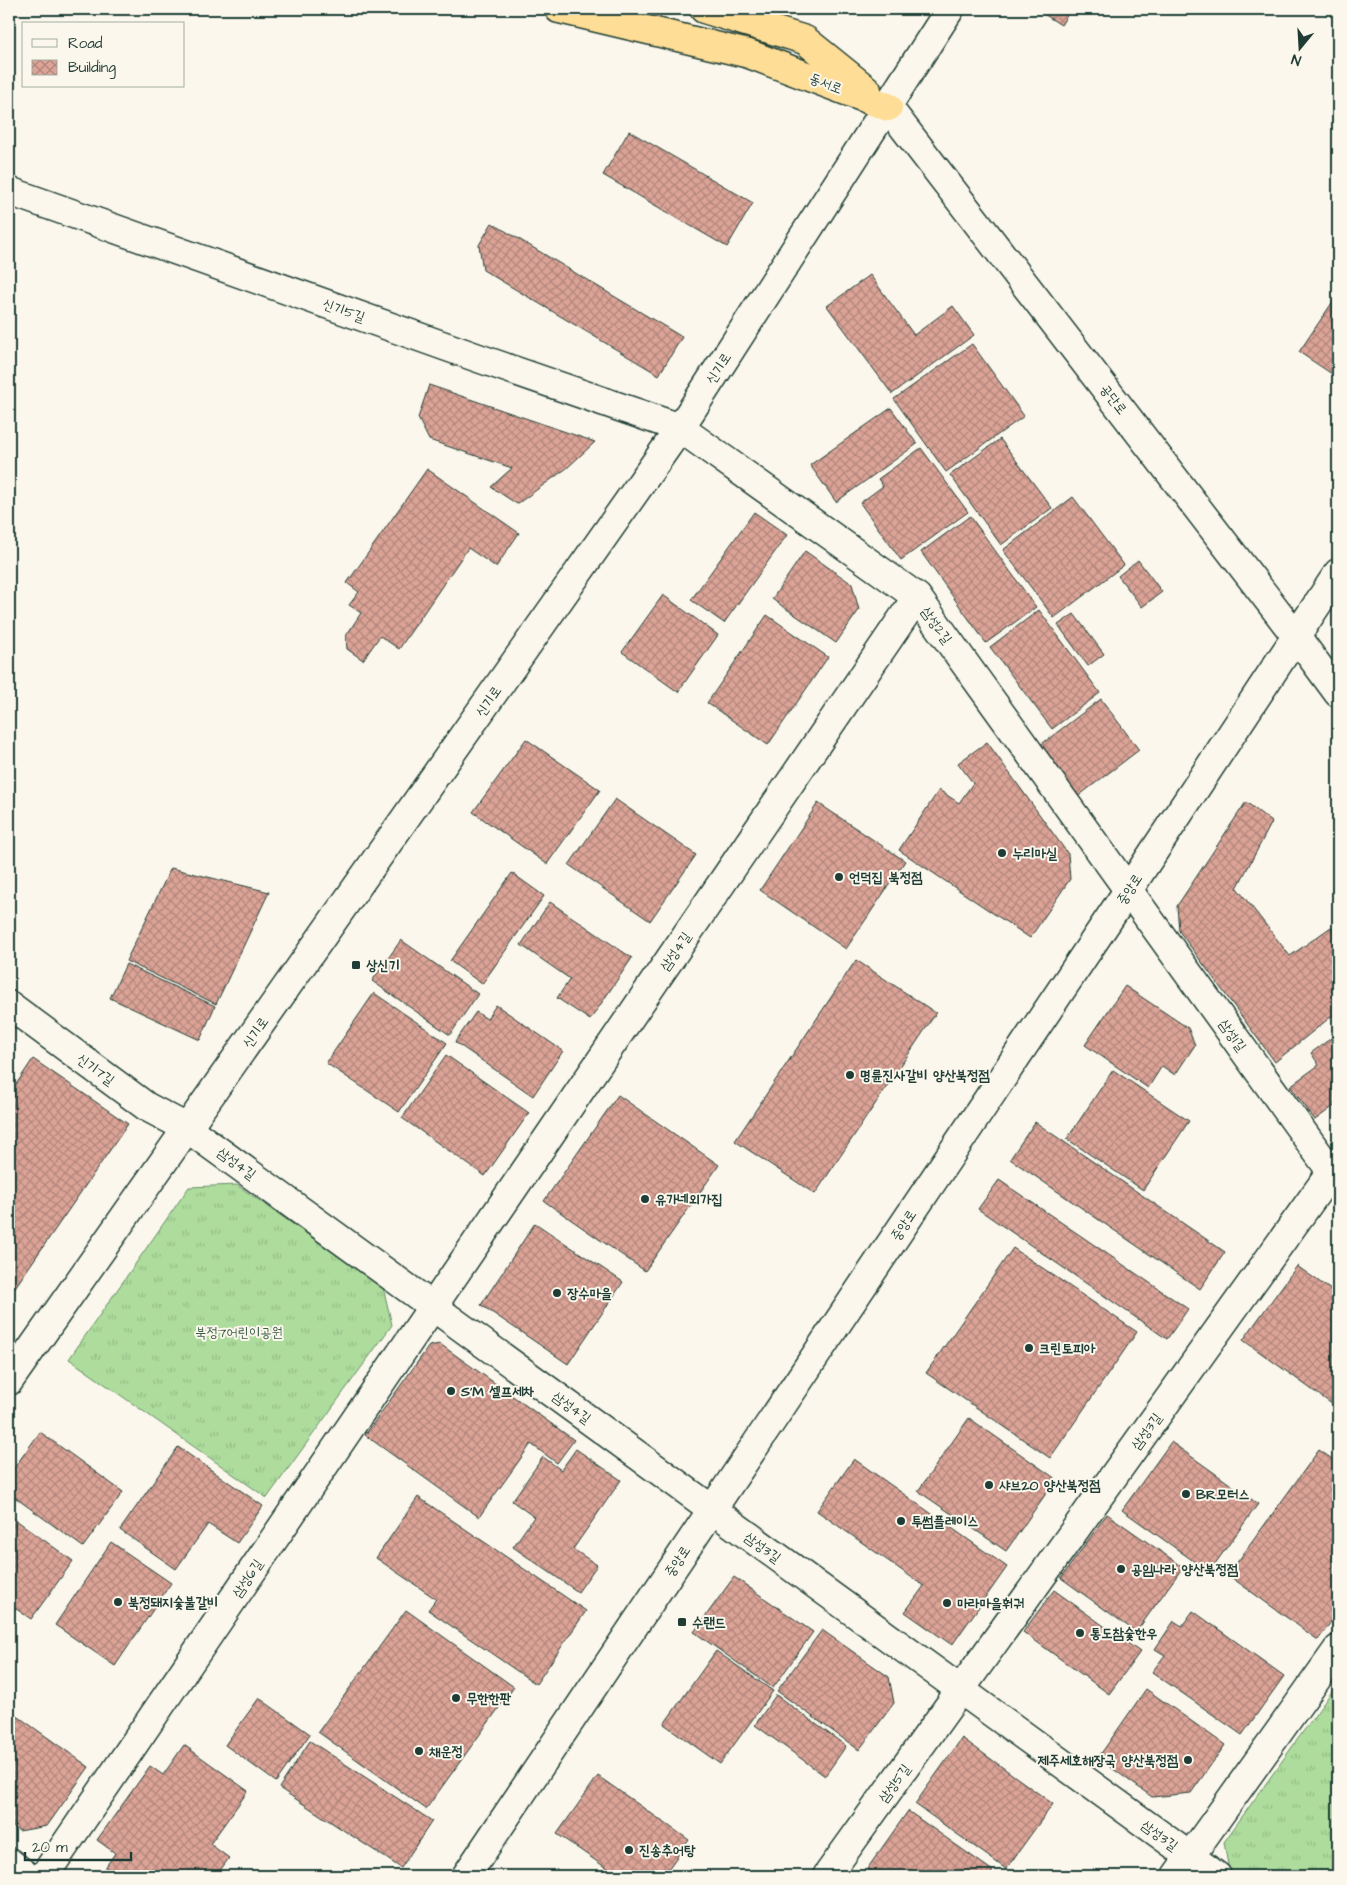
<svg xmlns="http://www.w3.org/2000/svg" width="1347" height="1885" viewBox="0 0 1347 1885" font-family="'Architects Daughter','Poor Story',sans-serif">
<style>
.grass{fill:url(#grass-tufts);stroke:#668c68}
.building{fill:url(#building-cross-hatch);stroke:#1f3d34}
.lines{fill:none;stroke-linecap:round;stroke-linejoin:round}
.minor-casing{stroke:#1f3d34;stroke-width:31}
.tertiary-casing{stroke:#1f3d34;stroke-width:31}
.trunk-casing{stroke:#1f3d34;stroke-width:31}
.minor{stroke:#fbf7ec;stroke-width:28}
.tertiary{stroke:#fbf7ec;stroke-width:28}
.trunk{stroke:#fedd96;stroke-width:28}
.poi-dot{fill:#1f3d34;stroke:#fbf7ec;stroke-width:2}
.labels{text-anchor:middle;stroke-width:4;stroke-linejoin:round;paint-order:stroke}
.street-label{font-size:14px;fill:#1f3d34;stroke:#fbf7ec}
.poi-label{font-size:14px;font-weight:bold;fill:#1f3d34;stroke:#fbf7ec;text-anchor:start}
.park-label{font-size:14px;fill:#3b5d49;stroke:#fbf7ec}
</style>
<defs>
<pattern id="grass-tufts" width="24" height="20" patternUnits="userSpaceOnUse" patternTransform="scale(1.25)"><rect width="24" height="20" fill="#addc9c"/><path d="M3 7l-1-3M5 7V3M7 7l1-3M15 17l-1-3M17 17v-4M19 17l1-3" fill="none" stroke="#94be87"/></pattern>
<pattern id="building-cross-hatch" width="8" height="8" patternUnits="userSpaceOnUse" patternTransform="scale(1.25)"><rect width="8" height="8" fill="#dca397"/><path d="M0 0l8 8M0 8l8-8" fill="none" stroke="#b2867c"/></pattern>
</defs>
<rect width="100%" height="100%" fill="#fbf7ec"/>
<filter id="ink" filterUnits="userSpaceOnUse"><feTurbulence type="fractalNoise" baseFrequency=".02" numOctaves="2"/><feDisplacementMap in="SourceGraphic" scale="10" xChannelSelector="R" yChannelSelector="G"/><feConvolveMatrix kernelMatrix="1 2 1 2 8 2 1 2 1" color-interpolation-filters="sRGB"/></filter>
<g filter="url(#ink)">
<g class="grass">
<polygon points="237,1185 383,1287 392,1325 267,1498 69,1359 189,1187"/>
<polygon points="1338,1683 1338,1876 1236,1876 1229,1871 1224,1842"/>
</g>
<g class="building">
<polygon points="1036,9 1071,9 1061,25"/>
<polygon points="629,131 753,203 727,247 603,175"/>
<polygon points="492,223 682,337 659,375 483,270 479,245"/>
<polygon points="870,275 914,335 953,306 974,335 892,394 827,306"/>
<polygon points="1338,294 1338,378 1299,352"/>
<polygon points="972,344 1024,416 946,472 894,399"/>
<polygon points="429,385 595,442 567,468 517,504 491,487 512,468 429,440 418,418"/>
<polygon points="891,408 917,444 836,502 810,465"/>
<polygon points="1000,439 1052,508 1001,545 950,475"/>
<polygon points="921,448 968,512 901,560 860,503 883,486 878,479"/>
<polygon points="427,469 519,533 496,567 468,548 399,649 380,636 363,660 347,649 346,636 361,613 349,605 359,592 347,583"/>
<polygon points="1073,497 1124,565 1054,618 1003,550"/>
<polygon points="754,512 787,535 724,623 691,600"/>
<polygon points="970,516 1036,607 986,643 921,552"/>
<polygon points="805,551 852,584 859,610 836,643 772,599"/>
<polygon points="1138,560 1162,592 1142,607 1118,576"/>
<polygon points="663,595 718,635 678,692 622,652"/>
<polygon points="1039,610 1100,693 1052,729 990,647"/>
<polygon points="1074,614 1104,654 1088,666 1058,625"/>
<polygon points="767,615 828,657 768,745 707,703"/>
<polygon points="1101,699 1139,750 1077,797 1039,746"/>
<polygon points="526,739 600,790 547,864 473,812"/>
<polygon points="987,742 1068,854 1070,879 1030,938 899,850 939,790 959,803 973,783 958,763"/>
<polygon points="615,799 696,855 650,921 569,865"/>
<polygon points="1246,802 1272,822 1237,888 1290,956 1331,927 1338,936 1338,1011 1275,1062 1179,931 1177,906"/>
<polygon points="818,803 905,861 846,949 760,890"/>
<polygon points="171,868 269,892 216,1004 126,961"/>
<polygon points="512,873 544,896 482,984 450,961"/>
<polygon points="550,902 632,958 590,1020 557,998 570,979 521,945"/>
<polygon points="401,940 478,994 450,1035 372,981"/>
<polygon points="856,960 936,1013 815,1194 735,1141"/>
<polygon points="126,964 215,1006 200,1040 110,998"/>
<polygon points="1125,986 1188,1028 1195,1045 1175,1075 1162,1066 1148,1088 1085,1045"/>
<polygon points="374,993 447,1043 399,1112 326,1063"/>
<polygon points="496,1005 563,1051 533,1096 455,1042 476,1012 487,1019"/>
<polygon points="1338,1033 1338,1103 1315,1120 1290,1086 1319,1065 1311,1053"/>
<polygon points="446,1055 529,1113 485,1176 402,1118"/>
<polygon points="33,1059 128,1124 9,1296 9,1095"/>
<polygon points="1113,1070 1189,1121 1143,1190 1067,1139"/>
<polygon points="618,1095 719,1165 645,1271 544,1201"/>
<polygon points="1035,1122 1225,1252 1200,1289 1010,1159"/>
<polygon points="999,1180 1188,1309 1167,1339 978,1209"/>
<polygon points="535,1223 623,1282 568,1364 481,1305"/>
<polygon points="1013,1248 1137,1332 1050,1458 926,1373"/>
<polygon points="1297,1266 1338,1295 1338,1404 1336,1407 1243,1340"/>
<polygon points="440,1344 574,1440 557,1463 531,1444 479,1517 365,1435 429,1346"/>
<polygon points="969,1418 1056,1479 1006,1551 918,1491"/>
<polygon points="40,1432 123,1492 83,1547 9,1493 9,1475"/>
<polygon points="1171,1442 1258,1504 1209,1572 1122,1510"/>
<polygon points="178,1447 263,1506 237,1543 208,1524 176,1569 120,1530"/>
<polygon points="576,1449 621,1480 573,1549 597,1565 578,1592 513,1547 534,1517 512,1501 543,1457 561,1470"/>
<polygon points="1319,1450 1338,1463 1338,1612 1318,1640 1228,1575"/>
<polygon points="854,1459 1007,1567 952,1645 905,1612 924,1586 817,1511"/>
<polygon points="418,1497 586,1611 536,1684 428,1610 436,1599 376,1558"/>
<polygon points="1107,1514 1183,1567 1136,1632 1061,1578"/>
<polygon points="9,1515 73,1561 31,1619 9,1604"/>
<polygon points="111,1542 171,1583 115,1666 55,1625"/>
<polygon points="734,1577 813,1632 773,1688 694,1632"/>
<polygon points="1054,1590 1140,1652 1109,1694 1023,1632"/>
<polygon points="406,1610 514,1687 426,1809 318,1732"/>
<polygon points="1193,1611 1284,1676 1242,1735 1152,1672 1165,1655 1155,1649 1174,1621 1182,1626"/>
<polygon points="822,1630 889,1677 894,1703 859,1750 777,1691"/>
<polygon points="716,1651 773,1691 720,1764 664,1724"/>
<polygon points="1146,1689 1225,1745 1191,1793 1152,1797 1098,1758"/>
<polygon points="776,1695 846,1746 825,1776 755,1725"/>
<polygon points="259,1698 310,1734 276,1782 225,1745"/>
<polygon points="16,1715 89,1767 47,1826 19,1831 9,1824 9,1722 10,1723"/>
<polygon points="962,1738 1053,1804 1006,1869 915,1804"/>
<polygon points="310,1741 432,1821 401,1868 279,1788"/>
<polygon points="184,1745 248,1791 210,1844 229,1858 216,1876 200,1876 194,1872 191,1876 104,1876 101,1874 115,1853 97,1840 150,1766 163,1775"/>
<polygon points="598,1776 689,1840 663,1876 618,1876 557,1834"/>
<polygon points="908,1811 993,1871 989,1876 877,1876 867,1869"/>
</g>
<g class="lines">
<g class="minor-casing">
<g id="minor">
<polyline points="9,191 481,359 680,428 917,597 1338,1181"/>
<polyline points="9,1005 147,1107 187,1128 1217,1876"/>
<polyline points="9,1381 680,428 950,9"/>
<polyline points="9,1862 27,1876"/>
<polyline points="44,1876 917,597"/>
<polyline points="827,1876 1332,1171"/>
<polyline points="1176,1876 1338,1649"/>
</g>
</g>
<g class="tertiary-casing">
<g id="tertiary">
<polyline points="888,107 1296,636 1338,693"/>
<polyline points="466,1876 1129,889 1338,573"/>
</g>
</g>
<g class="trunk-casing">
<g id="trunk">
<polyline points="559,9 749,54 888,107"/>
<polyline points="704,9 805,40 867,90"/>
</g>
</g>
<use href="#minor" class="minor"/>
<use href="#tertiary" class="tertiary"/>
<use href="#trunk" class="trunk"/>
</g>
</g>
<g class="poi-dot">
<circle cx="1002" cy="853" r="5"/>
<circle cx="839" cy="877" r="5"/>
<rect x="351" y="960" width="10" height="10" rx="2.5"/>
<circle cx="850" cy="1075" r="5"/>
<circle cx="645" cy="1199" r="5"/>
<circle cx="557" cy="1293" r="5"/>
<circle cx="1029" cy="1348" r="5"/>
<circle cx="451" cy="1391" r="5"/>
<circle cx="989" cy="1485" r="5"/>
<circle cx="1186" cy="1494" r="5"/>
<circle cx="901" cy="1521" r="5"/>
<circle cx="1121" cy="1569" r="5"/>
<circle cx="118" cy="1602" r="5"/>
<circle cx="947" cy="1603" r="5"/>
<rect x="677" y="1617" width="10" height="10" rx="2.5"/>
<circle cx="1080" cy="1633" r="5"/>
<circle cx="456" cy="1698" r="5"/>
<circle cx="419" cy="1751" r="5"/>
<circle cx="1188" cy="1760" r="5"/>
<circle cx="629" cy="1850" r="5"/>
</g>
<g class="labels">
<g class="street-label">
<text transform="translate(826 83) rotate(21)" y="5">동서로</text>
<text transform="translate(344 310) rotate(20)" y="5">신기5길</text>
<text transform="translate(718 368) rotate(-57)" y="5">신기로</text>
<text transform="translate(1114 399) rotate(52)" y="5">공단로</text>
<text transform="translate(937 625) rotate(54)" y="5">삼성2길</text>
<text transform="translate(488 701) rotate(-55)" y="5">신기로</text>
<text transform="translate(1129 889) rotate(-56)" y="5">중앙로</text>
<text transform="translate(675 951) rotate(-56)" y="5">삼성4길</text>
<text transform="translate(255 1032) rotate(-55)" y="5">신기로</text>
<text transform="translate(1233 1035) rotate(54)" y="5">삼성1길</text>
<text transform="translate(96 1069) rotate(36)" y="5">신기7길</text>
<text transform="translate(237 1163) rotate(36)" y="5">삼성4길</text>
<text transform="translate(903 1225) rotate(-56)" y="5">중앙로</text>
<text transform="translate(572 1407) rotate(36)" y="5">삼성4길</text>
<text transform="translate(1146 1431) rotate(-54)" y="5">삼성3길</text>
<text transform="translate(763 1547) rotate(36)" y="5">삼성3길</text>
<text transform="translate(677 1561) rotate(-56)" y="5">중앙로</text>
<text transform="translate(247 1578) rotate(-56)" y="5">삼성6길</text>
<text transform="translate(894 1783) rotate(-54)" y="5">삼성5길</text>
<text transform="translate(1160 1835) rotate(36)" y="5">삼성3길</text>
</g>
<g class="poi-label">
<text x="1012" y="858">누리마실</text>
<text x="849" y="882">언덕집 북정점</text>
<text x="366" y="970">상신기</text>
<text x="860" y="1080">명륜진사갈비 양산북정점</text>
<text x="655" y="1204">유가네외가집</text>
<text x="567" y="1298">장수마을</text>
<text x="1039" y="1353">크린토피아</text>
<text x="461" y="1396">S'M 셀프세차</text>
<text x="999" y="1490">샤브20 양산북정점</text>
<text x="1196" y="1499">BR모터스</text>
<text x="911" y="1526">투썸플레이스</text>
<text x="1131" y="1574">공임나라 양산북정점</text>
<text x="128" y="1607">북정돼지숯불갈비</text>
<text x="957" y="1608">마라마을훠궈</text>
<text x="692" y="1627">수랜드</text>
<text x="1090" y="1638">통도참숯한우</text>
<text x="466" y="1703">무한한판</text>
<text x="429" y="1756">채운정</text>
<text x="1178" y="1765" text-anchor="end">제주세호해장국 양산북정점</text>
<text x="639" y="1855">진송추어탕</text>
</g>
<g class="park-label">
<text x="239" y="1337">북정7어린이공원</text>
</g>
</g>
<rect width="1347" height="1885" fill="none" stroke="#fbf7ec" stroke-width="30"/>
<rect x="15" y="15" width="1317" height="1855" fill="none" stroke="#1f3d34" stroke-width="2" filter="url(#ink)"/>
<rect x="22" y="22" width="162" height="65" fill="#fbf7ec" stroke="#a3ada2"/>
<rect x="32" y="39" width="25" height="8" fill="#fbf7ec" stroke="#a3ada2"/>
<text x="68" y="48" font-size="15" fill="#1f3d34">Road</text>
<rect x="32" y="60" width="25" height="15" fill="url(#building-cross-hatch)" stroke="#a3ada2"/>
<text x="68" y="72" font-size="15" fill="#1f3d34">Building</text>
<g transform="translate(1300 48) rotate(198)" stroke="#fbf7ec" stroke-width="4" paint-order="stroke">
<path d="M0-4L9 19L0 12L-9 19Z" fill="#1f3d34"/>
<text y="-8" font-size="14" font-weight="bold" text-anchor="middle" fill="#1f3d34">N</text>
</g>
<path d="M25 1852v8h106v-8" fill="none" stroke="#1f3d34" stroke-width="2.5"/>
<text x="32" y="1852" font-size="15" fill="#1f3d34" stroke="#fbf7ec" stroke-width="4" paint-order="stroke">20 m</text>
</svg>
